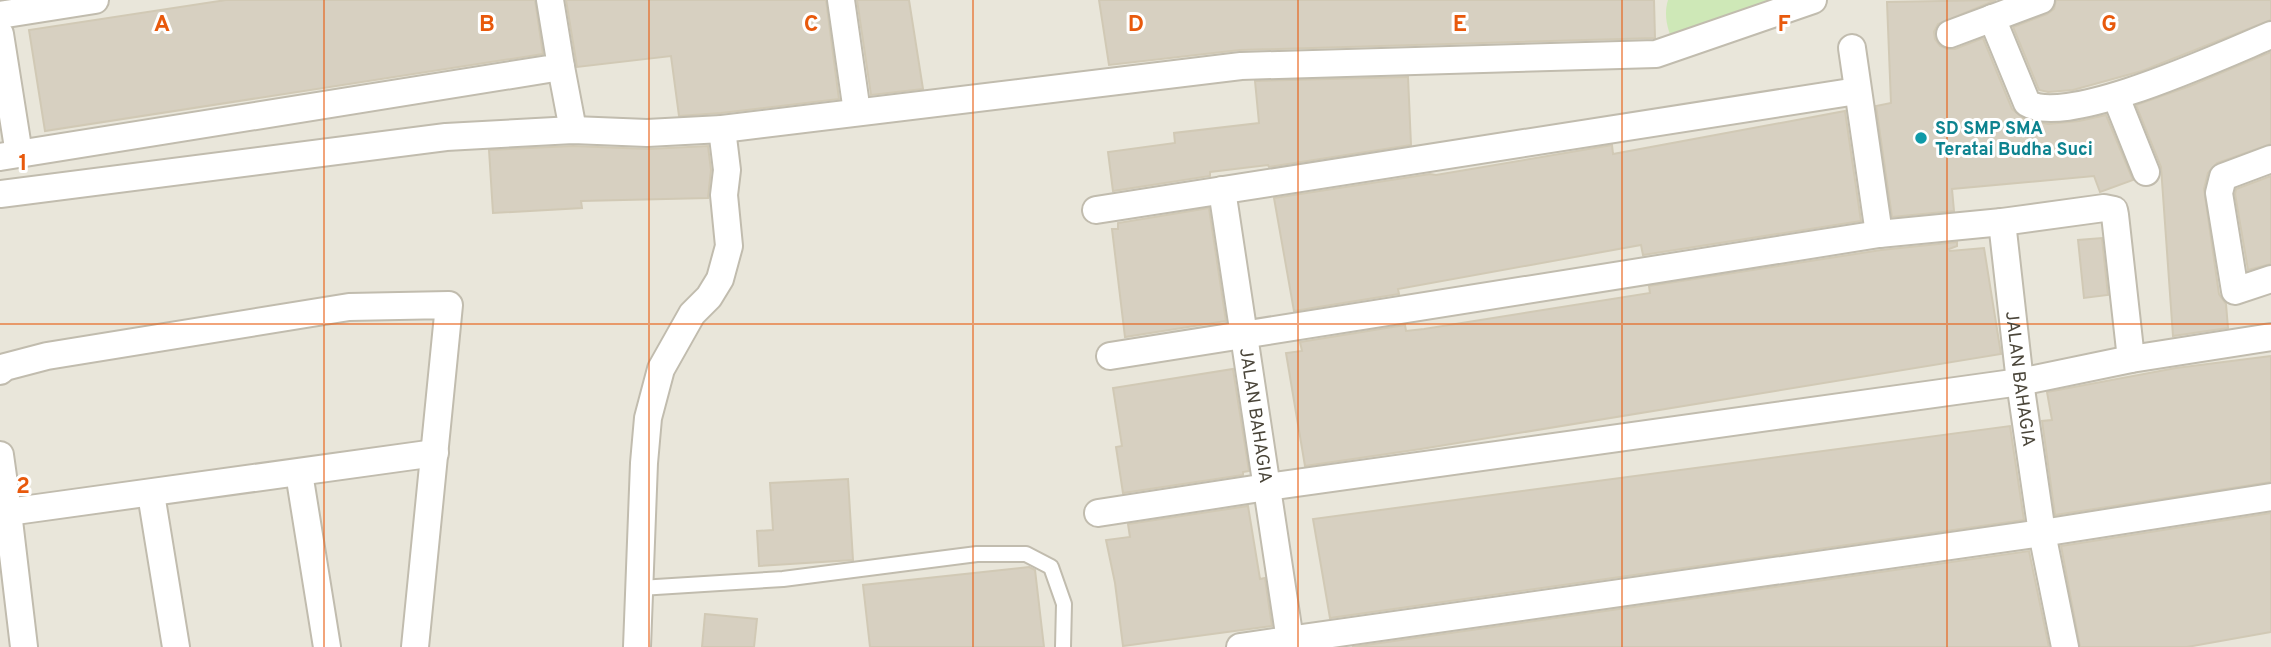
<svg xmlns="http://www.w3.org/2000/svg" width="2271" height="647" viewBox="0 0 2271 647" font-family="Overpass,sans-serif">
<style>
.residential{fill:#e9e6da}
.green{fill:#cee8b7}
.building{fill:#d7d0c1;stroke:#d1c9b5;stroke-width:2}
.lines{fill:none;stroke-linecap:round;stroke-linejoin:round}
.service-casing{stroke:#c1bcae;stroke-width:18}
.minor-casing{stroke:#c1bcae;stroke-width:30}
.service{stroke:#fff;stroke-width:14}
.minor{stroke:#fff;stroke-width:26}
.grid{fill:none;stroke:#e8590c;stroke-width:2;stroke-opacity:0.55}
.culture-dot{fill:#0f9aa8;stroke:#fff;stroke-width:2.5}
.labels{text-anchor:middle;stroke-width:6;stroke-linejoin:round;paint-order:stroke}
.culture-label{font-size:18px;font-weight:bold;fill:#0d838f;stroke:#fff;text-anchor:start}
.street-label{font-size:18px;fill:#4a4539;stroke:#fff}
.grid-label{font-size:23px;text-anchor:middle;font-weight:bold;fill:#e8590c;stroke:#fff;stroke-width:6;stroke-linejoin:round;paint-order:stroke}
</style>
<rect width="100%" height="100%" fill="#f5f3ec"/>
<rect class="residential" x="0" y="0" width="2271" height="647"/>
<path class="green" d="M 1668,0 L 1813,0 L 1676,47 C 1668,33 1663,16 1668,0 Z"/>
<g class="building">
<polygon points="226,0 535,0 543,54 45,131 29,30"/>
<polygon points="566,0 826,0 839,99 721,113 679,116 671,56 577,67"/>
<polygon points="857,0 909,0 923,89 871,95"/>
<polygon points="1099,0 1654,0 1655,38 1240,50 1109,65"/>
<polygon points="1996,0 1938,24 1934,32 1935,39 1940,46 1947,49 1955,49 1983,38 2012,109 2023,118 2048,124 2079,121 2106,115 2133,180 2100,192 2094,176 1952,189 1954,211 1892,217 1876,106 1891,103 1887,2"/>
<polygon points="2056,0 2271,0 2271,20 2142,71 2073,90 2048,92 2039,90 2013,27 2047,14 2054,9"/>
<polygon points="2271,52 2271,144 2217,163 2208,173 2204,189 2219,294 2226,304 2228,328 2173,336 2161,167 2136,105 2190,86"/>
<polygon points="1408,77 1411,145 1269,167 1268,165 1210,172 1210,176 1113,191 1108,152 1175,143 1174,133 1259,123 1255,81"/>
<polygon points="1845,111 1861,221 1643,255 1641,245 1398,289 1399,294 1294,311 1274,198 1430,174 1436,175 1612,145 1613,154"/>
<polygon points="573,146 648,149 708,146 711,170 708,198 581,201 582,208 493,213 489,150"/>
<polygon points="2271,176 2271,264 2248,270 2235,194 2236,189"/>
<polygon points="1209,208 1226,321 1125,337 1112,229 1118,229 1118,223"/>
<polygon points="2102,238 2108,295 2084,298 2078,240"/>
<polygon points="1957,242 1957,246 1949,249 1950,251 1984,248 2001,354 1421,449 1305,466 1286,353 1302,351 1300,342 1405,325 1406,331 1424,329 1650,293 1649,286 1881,250"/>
<polygon points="2271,356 2271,482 2055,515 2042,421 2052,420 2047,392 2176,368"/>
<polygon points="1233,369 1249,471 1243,472 1243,475 1123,493 1116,447 1122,446 1113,388"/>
<polygon points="2010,426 2024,520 1330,618 1313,519"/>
<polygon points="848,479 853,560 759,566 757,531 773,530 770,483"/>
<polygon points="1248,506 1260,579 1265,578 1272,626 1123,646 1115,583 1106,540 1130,537 1128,524"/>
<polygon points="2271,513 2271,632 2187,647 2080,647 2061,546"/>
<polygon points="2029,551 2049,647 1352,647"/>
<polygon points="1029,567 1035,570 1044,647 870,647 863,585"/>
<polygon points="705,614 757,619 754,647 702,647"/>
</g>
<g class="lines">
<g class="service-casing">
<polyline id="service" points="640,588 783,579 977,554 1026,554 1051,567 1064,604 1063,647"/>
</g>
<g class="minor-casing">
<g id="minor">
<polyline points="841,0 857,112"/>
<polyline points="0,15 95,0"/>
<path d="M 1992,18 L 2027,103 C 2067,128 2225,54 2271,35"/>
<polyline points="0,34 19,154"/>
<polyline points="1950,34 2041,0"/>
<polyline points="1852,48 1879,234"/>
<polyline points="561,67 573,130"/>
<polyline points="2116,97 2146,172"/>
<polyline points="0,157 561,67 550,0"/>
<polyline points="2271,159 2223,177 2219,193 2235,291 2271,279"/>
<path id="s1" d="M 1222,190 L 1291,647"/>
<polyline points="0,194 446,137 573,130 647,133 722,129 1241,66 1656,54 1813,0"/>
<polyline points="1096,210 1857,91"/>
<path id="s2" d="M 2002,222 L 2020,382 L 2042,533 L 2065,647"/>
<polyline points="1110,356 1879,234 2002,222 2104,208 2114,210 2115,215 2131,359"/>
<polyline points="0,371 5,367 47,356 349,307 449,305 415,647"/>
<polyline points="0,455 8,512"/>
<polyline points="299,473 327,647"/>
<polyline points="151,494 176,647"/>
<polyline points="1098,513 1267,487 2020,382 2131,359 2271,337"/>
<polyline points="24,647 8,512 435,453"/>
<polyline points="637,647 644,463 648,418 661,369 692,314 709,297 720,279 729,246 724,195 727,170 722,129"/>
<polyline points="1240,647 2042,533 2271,497"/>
</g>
</g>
<use href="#service" class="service"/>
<use href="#minor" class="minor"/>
</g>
<path class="grid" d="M 324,0 L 324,647M 649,0 L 649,647M 973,0 L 973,647M 1298,0 L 1298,647M 1622,0 L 1622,647M 1947,0 L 1947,647M 0,324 L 2271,324"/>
<circle class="culture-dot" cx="1921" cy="138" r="7"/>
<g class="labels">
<g class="culture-label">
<text x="1935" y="134">SD SMP SMA<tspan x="1935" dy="21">Teratai Budha Suci</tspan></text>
</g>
<g class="street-label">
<text dy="6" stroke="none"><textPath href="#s2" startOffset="158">JALAN BAHAGIA</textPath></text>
<text dy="6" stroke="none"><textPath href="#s1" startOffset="228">JALAN BAHAGIA</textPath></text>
</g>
</g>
<g class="grid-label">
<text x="162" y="31">A</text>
<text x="487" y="31">B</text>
<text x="811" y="31">C</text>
<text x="1136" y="31">D</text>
<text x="1460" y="31">E</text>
<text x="1784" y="31">F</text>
<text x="2109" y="31">G</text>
<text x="23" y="170">1</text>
<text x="23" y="493">2</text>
</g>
</svg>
